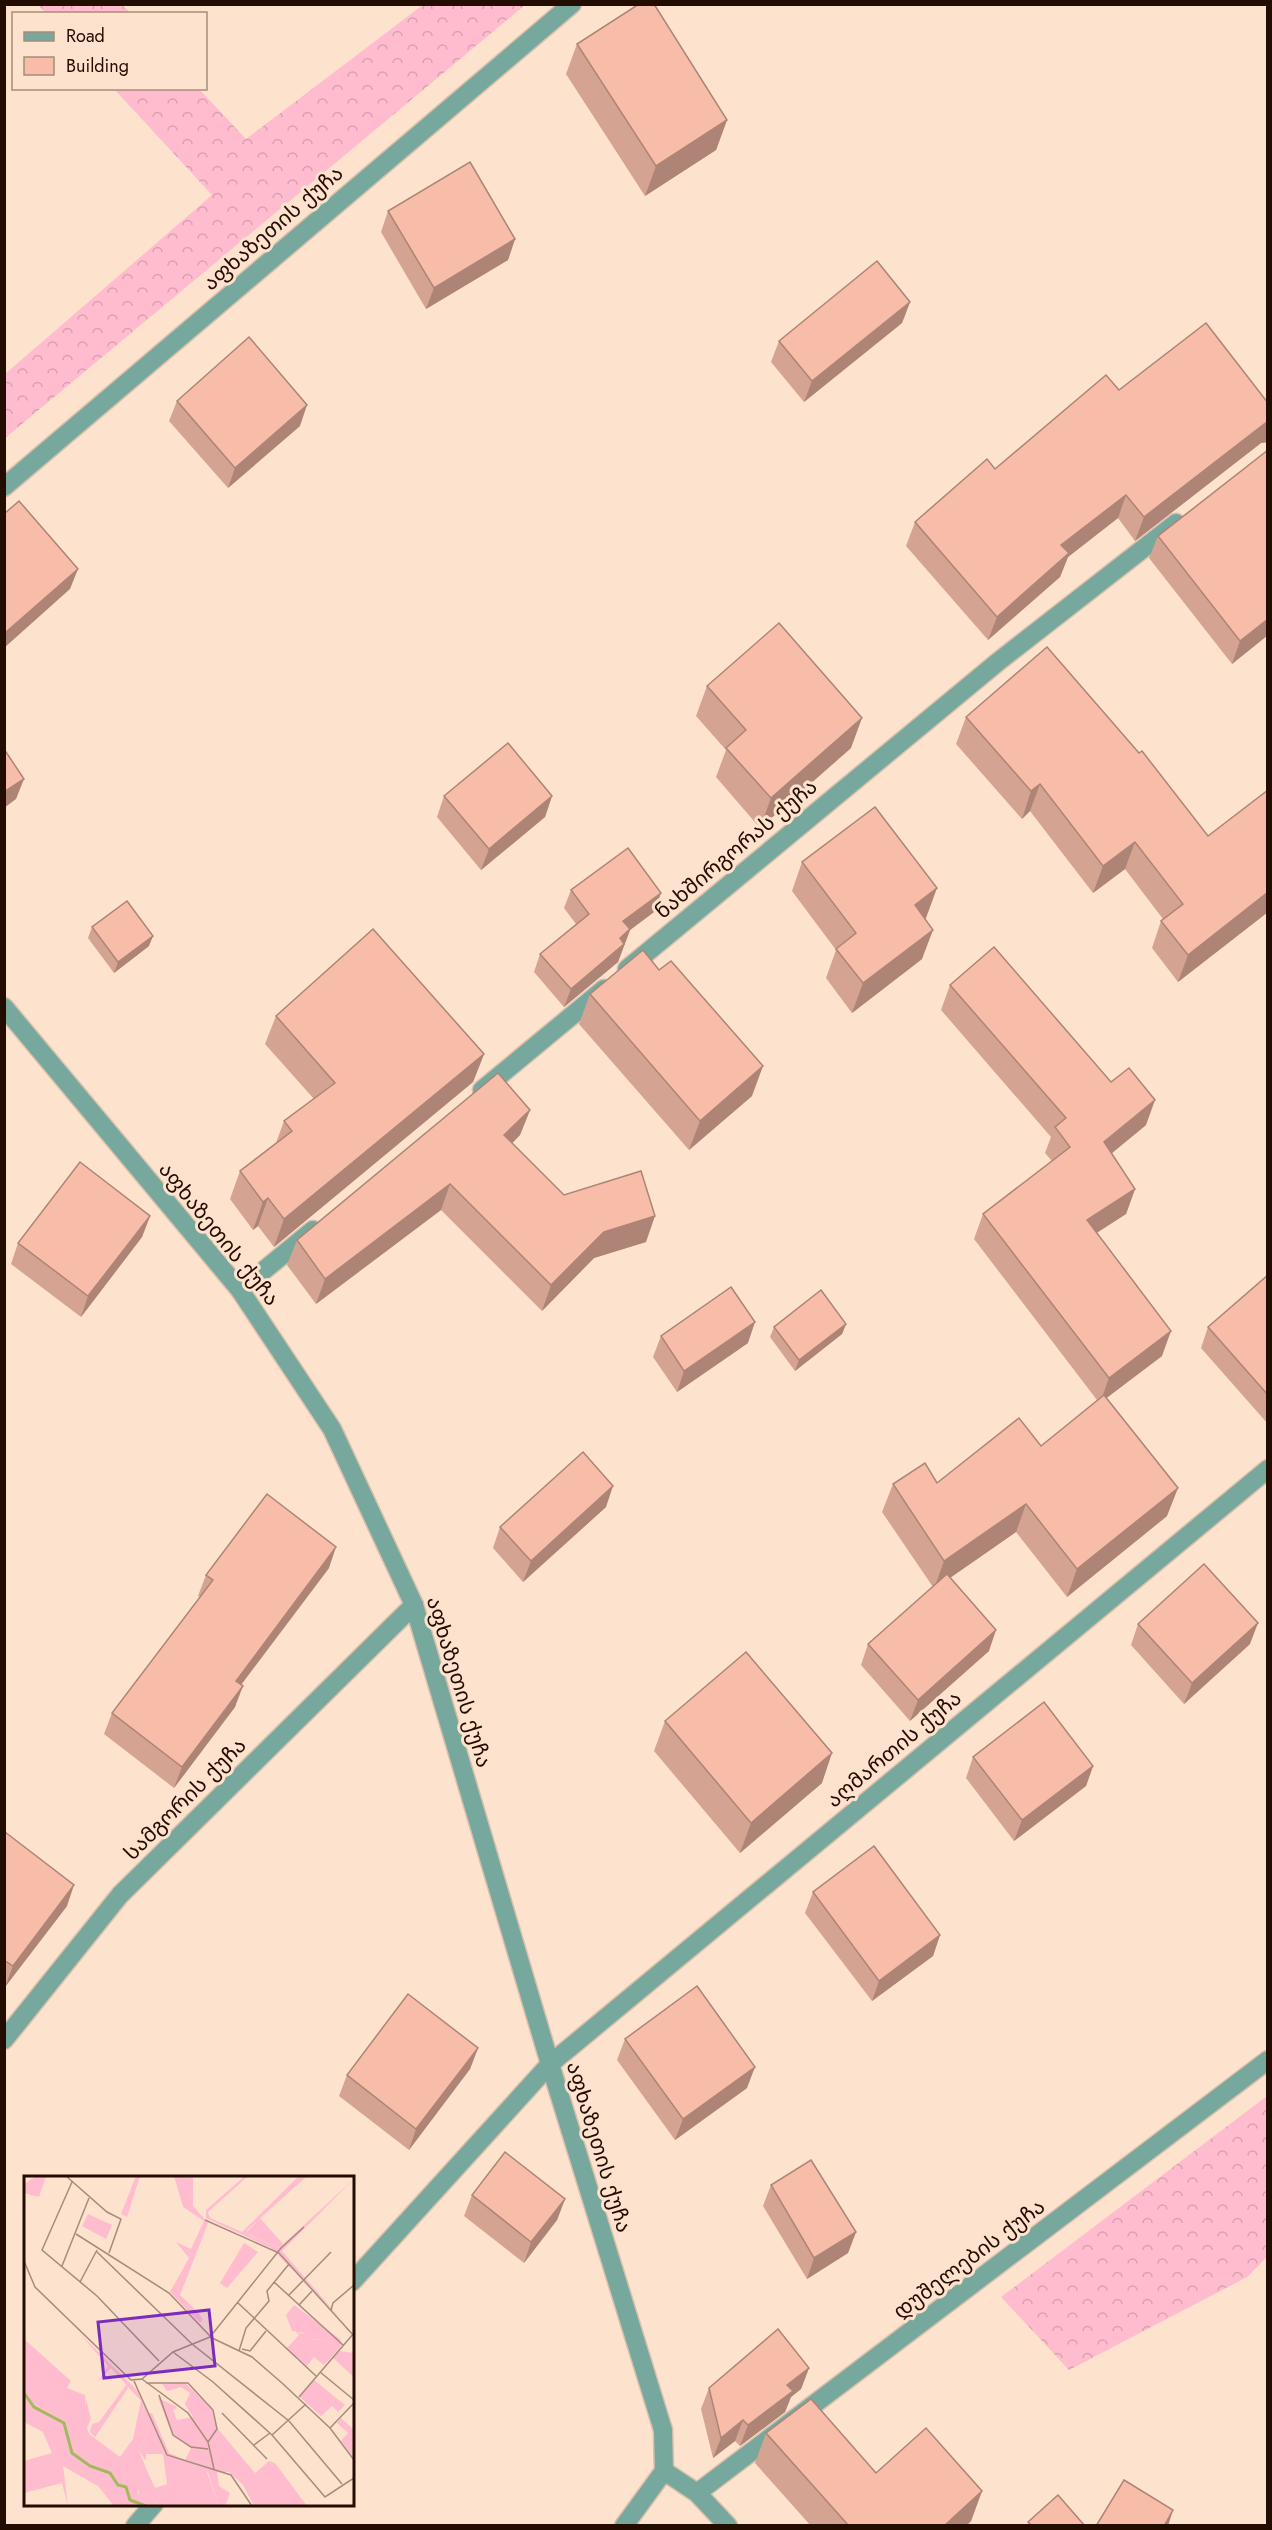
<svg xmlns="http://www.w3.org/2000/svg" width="1272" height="2530" viewBox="0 0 1272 2530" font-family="Jost,'Noto Sans Georgian',sans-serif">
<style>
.forest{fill:url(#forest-crowns)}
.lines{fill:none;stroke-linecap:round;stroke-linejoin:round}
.minor-casing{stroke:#dac0ac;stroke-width:21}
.tertiary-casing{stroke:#dac0ac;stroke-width:21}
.minor{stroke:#76a89d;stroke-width:18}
.tertiary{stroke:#76a89d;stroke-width:18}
.wall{fill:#d4a391}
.shaded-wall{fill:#ad8476}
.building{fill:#f7bda9;stroke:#ad8476;stroke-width:1.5}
.labels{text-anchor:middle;stroke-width:6;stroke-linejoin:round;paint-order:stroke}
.street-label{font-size:21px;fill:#230c00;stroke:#fde2cd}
.inset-river{fill:none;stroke:#a4b95c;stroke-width:3}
.inset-road{fill:none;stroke:#a68c7b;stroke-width:1.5}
.view{fill:#7b2cbf;fill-opacity:0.15;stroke:#7b2cbf;stroke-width:3}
.inset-edge{fill:none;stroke:#230c00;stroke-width:3}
</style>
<defs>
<pattern id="forest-crowns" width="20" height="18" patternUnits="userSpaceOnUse" patternTransform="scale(1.5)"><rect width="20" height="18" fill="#ffbccf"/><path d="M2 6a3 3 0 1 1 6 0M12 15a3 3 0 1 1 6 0" fill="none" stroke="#daa0b0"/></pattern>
</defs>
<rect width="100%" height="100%" fill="#fde2cd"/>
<g class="forest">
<polygon points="424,4 525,5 5,438 5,374 212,195 114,89 199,89 246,139"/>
<polygon points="38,5 122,5 131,13 46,13"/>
<polygon points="1267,2096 1267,2257 1247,2277 1069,2370 1001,2297"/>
</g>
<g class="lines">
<g class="minor-casing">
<g id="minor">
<polyline points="627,969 999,661 1176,523"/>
<polyline points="482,1090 604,989"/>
<polyline points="240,1290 313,1230"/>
<polyline points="4,2040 120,1895 414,1605"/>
<polyline points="352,2282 550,2064 1268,1469"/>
<polyline points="664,2471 697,2493 728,2526"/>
<polyline points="697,2493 1268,2060"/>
<polyline points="135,2526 154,2504"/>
</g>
</g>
<g class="tertiary-casing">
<g id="tertiary">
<polyline points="4,487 572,4"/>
<polyline points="4,1007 240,1290 332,1429 414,1605 550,2064 663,2430 664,2471 624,2526"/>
</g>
</g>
<use href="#minor" class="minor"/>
<use href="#tertiary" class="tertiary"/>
</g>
<g class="wall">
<polygon points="577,44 727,120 716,150 645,196 566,74"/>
<polygon points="388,211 515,239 508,260 426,309 381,232"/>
<polygon points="910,302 902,323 804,402 771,362 779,341"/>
<polygon points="1119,390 1268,403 1268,442 1261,443 1135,541 1118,518 1068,557 1060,577 988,640 906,546 915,522 995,469"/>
<polygon points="177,401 300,426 228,488 169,421"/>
<polygon points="1268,450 1268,635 1232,664 1149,558 1158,536"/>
<polygon points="707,686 851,748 760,828 716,777 726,750 696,716"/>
<polygon points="966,717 1208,836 1268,790 1268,912 1178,982 1152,948 1161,921 1163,919 1125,869 1093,893 1030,811 1022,819 956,744"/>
<polygon points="444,796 552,796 545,817 481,870 437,817"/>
<polygon points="802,862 926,918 922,959 852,1013 826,978 836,950 792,891"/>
<polygon points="571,890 654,912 630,930 618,962 564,1007 534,972 540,954 576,924 564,908"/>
<polygon points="92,927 149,946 114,973 88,938"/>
<polygon points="950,985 1146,1125 1112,1153 1135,1189 1126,1214 1096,1233 1162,1356 1106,1398 1167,1516 1067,1597 1016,1532 950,1578 989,1651 910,1721 861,1665 868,1644 933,1587 882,1512 893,1484 937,1483 1041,1446 1097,1400 974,1239 983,1214 1052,1161 1045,1153 1051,1137 941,1010"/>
<polygon points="590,994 752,1096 689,1150 579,1024"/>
<polygon points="276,1016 484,1054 473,1082 274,1247 258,1226 253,1230 230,1199 240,1171 276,1143 284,1121 314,1099 265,1044"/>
<polygon points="530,1110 520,1135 512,1143 564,1195 646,1242 594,1258 542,1311 441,1210 316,1304 287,1265 297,1240"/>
<polygon points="150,1216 142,1237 81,1317 11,1264 18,1243"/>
<polygon points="1268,1275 1268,1424 1201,1348 1208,1327"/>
<polygon points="846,1324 842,1334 795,1371 770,1337 774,1327"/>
<polygon points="661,1336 748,1343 677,1392 653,1357"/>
<polygon points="606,1507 523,1582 493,1548 500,1527"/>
<polygon points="329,1568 241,1685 235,1707 174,1788 104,1734 112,1713 200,1597 198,1596 206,1575"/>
<polygon points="1138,1624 1250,1644 1184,1704 1131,1645"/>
<polygon points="665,1721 822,1783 740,1853 654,1751"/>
<polygon points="973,1757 1093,1766 1086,1786 1014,1841 966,1778"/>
<polygon points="4,1832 67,1906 5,1987 4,1986"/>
<polygon points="813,1892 940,1935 933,1956 872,2001 805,1913"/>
<polygon points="625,2039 747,2088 675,2140 617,2060"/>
<polygon points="478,2048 470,2069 409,2150 339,2096 347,2075"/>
<polygon points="771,2185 856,2232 848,2253 807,2279 763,2206"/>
<polygon points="472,2195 565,2199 557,2220 524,2263 464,2216"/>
<polygon points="809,2368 801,2389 791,2397 785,2412 740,2446 735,2441 713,2458 701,2409 709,2388"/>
<polygon points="766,2433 876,2473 982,2491 971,2521 966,2526 811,2526 755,2463"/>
</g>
<g class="shaded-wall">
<polygon points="727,120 716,150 645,196 656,166"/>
<polygon points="515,239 508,260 426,309 434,288"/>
<polygon points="910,302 902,323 804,402 812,381"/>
<polygon points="307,405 300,426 228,488 235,468"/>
<polygon points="1268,421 1268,442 1261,443 1135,541 1144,517"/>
<polygon points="1126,495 1118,518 1068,557 1060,577 988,640 997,617 1061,545"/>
<polygon points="78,569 70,589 4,648 4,637 6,632"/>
<polygon points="1268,619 1268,635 1232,664 1240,641"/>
<polygon points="862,718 851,748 760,828 771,798"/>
<polygon points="24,779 16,799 4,808 4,792"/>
<polygon points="1040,784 1030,811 1022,819 1031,791"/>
<polygon points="552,796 545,817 481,870 489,849"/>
<polygon points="1135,842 1125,869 1093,893 1103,866"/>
<polygon points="937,888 926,918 904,934 915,905"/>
<polygon points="1268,892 1268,912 1178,982 1188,955"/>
<polygon points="661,893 654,912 630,930 618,962 564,1007 571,989 623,921"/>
<polygon points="933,930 922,959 852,1013 863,983"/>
<polygon points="153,936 149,946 114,973 118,962"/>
<polygon points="484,1054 473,1082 274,1247 284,1219"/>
<polygon points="763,1066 752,1096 689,1150 700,1121"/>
<polygon points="1155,1100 1146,1125 1095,1167 1104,1142"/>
<polygon points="530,1110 520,1135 495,1161 504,1135"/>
<polygon points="450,1184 441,1210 316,1304 325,1279"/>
<polygon points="1135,1189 1126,1214 1078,1245 1087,1220"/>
<polygon points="268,1198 258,1226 253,1230 263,1202"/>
<polygon points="150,1216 142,1237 81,1317 88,1296"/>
<polygon points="655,1216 646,1242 594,1258 542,1311 551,1285 604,1232"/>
<polygon points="755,1322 748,1343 677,1392 684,1371"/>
<polygon points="846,1324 842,1334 795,1371 799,1360"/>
<polygon points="1171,1331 1162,1356 1100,1403 1109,1378"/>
<polygon points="613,1486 606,1507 523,1582 531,1561"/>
<polygon points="1178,1488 1167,1516 1067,1597 1077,1569"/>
<polygon points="1026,1504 1016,1532 934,1589 944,1561"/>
<polygon points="336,1547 329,1568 228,1702 236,1681"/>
<polygon points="1258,1623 1250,1644 1184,1704 1192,1683"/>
<polygon points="996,1630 989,1651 910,1721 918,1700"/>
<polygon points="243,1686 235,1707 174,1788 182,1767"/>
<polygon points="832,1753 822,1783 740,1853 751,1823"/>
<polygon points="1093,1766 1086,1786 1014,1841 1022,1820"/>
<polygon points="74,1885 67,1906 5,1987 13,1966"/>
<polygon points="940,1935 933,1956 872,2001 879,1981"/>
<polygon points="478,2048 470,2069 409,2150 416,2129"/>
<polygon points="755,2067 747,2088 675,2140 683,2119"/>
<polygon points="565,2199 557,2220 524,2263 531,2242"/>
<polygon points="856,2232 848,2253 807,2279 814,2258"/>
<polygon points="809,2368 801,2389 791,2397 785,2412 740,2446 748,2425 787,2385"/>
<polygon points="743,2420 735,2441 713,2458 721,2438"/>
<polygon points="982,2491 971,2521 966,2526 944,2526"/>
<polygon points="1173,2510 1168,2526 1164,2526"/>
</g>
<g class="building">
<polygon points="639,4 654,4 727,120 656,166 577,44"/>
<polygon points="470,162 515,239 434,288 388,211"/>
<polygon points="877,261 910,302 812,381 779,341"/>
<polygon points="1206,323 1268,403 1268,421 1144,517 1126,495 1061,545 1069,553 997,617 915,522 987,459 995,469 1106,375 1119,390"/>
<polygon points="249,337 307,405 235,468 177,401"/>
<polygon points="1268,450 1268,619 1240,641 1158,536"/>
<polygon points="19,501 78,569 6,632 4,630 4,514"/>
<polygon points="779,623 862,718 771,798 726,748 746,730 707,686"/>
<polygon points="1047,647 1139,753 1142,751 1208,836 1268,790 1268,892 1188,955 1161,921 1183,904 1135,842 1103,866 1040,784 1031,791 966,717"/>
<polygon points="508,743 552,796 489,849 444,796"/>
<polygon points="4,749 24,779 4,792"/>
<polygon points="875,807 937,888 915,905 933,930 863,983 836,949 856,933 802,862"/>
<polygon points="628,848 661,893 623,921 630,929 620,938 624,944 571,989 540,954 589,914 571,890"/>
<polygon points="127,901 153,936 118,962 92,927"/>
<polygon points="373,929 484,1054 284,1219 268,1198 263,1202 240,1171 292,1131 284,1121 335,1083 276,1016"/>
<polygon points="994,947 1111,1082 1129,1068 1155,1100 1104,1142 1135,1189 1087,1220 1171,1331 1109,1378 983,1214 1070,1147 1055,1127 1066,1118 950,985"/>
<polygon points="643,950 659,970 671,961 763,1066 700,1121 590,994"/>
<polygon points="498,1073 530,1110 504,1135 564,1195 641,1171 655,1216 604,1232 551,1285 450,1184 325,1279 297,1240"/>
<polygon points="80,1162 150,1216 88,1296 18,1243"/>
<polygon points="1268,1275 1268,1395 1208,1327"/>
<polygon points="731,1287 755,1322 684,1371 661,1336"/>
<polygon points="821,1290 846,1324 799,1360 774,1327"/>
<polygon points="1104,1395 1178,1488 1077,1569 1026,1504 944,1561 893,1484 925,1463 937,1483 1019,1418 1041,1446"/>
<polygon points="583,1452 613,1486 531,1561 500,1527"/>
<polygon points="267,1494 336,1547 236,1681 243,1686 182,1767 112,1713 213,1580 206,1575"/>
<polygon points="1204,1564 1258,1623 1192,1683 1138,1624"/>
<polygon points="947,1574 996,1630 918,1700 868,1644"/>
<polygon points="746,1652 832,1753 751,1823 665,1721"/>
<polygon points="1044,1702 1093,1766 1022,1820 973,1757"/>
<polygon points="5,1832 74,1885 13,1966 4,1960"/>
<polygon points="874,1846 940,1935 879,1981 813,1892"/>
<polygon points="697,1986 755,2067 683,2119 625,2039"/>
<polygon points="408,1994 478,2048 416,2129 347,2075"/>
<polygon points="505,2152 565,2199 531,2242 472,2195"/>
<polygon points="811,2160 856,2232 814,2258 771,2185"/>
<polygon points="778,2329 809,2368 787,2385 793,2391 748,2425 743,2420 721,2438 709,2388"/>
<polygon points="811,2399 876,2473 926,2428 982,2491 944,2526 849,2526 766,2433"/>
<polygon points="1124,2480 1173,2510 1164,2526 1096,2526"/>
<polygon points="1058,2495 1085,2526 1032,2526 1028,2522"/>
</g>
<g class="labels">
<g class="street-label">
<text transform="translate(273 228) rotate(-41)" y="7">აფხაზეთის ქუჩა</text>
<text transform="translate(736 849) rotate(-40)" y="7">ნახშირგორას ქუჩა</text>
<text transform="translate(219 1234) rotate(51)" y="7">აფხაზეთის ქუჩა</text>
<text transform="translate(459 1682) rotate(73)" y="7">აფხაზეთის ქუჩა</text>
<text transform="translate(894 1749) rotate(-40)" y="7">აღმართის ქუჩა</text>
<text transform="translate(185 1799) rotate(-45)" y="7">სამგორის ქუჩა</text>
<text transform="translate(599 2147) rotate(73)" y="7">აფხაზეთის ქუჩა</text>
<text transform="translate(969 2259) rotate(-37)" y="7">დუშელების ქუჩა</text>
</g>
</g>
<g transform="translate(24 2176)">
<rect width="330" height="330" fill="#fde2cd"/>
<path d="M 12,0 L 22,0 L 15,21 L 0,17 L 0,8 ZM 64,38 L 88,49 L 82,63 L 58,50 ZM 236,42 L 259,68 L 255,72 L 222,57 ZM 220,67 L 234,76 L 203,112 L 196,107 ZM 272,156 L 280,158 L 284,164 L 301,163 L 314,174 L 300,189 L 290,181 L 283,190 L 262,173 L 275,159 ZM 0,163 L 47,205 L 43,212 L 61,219 L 62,233 L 41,245 L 6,226 L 0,208 ZM 315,175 L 330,177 L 330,201 L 309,182 ZM 290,204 L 321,229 L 314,236 L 308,230 L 297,240 L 276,221 ZM 161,207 L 187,232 L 194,253 L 231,297 L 245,285 L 251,287 L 283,330 L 230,330 L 219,309 L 205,296 L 183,296 L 195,330 L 134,330 L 125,316 L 115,320 L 115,308 L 124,297 L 131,312 L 143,308 L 139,278 L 122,278 L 122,285 L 115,275 L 126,251 L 118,243 L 120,229 L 124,238 L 128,237 L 145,277 L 161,284 L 167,272 L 149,260 L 134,222 L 153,231 L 149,234 L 153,244 L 169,241 L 161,228 L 166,217 L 157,211 L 143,215 L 138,208 ZM 103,208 L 104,212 L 71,261 L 66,256 L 68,248 L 75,246 Z" fill="#ffbccf"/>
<path d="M 112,0 L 116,0 L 103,41 L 97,38 ZM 150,0 L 169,0 L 169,30 L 184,47 L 156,119 L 174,136 L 179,144 L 176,147 L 146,116 L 165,82 L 152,66 L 167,73 L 180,45 L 159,31 ZM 221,0 L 224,0 L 184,36 L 186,42 L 218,56 L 275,0 L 283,0 L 223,54 L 225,59 L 255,72 L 330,3 L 258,75 L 315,141 L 247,72 L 182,42 L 182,34 ZM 270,129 L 316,163 L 318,168 L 314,174 L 301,163 L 281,164 L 280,157 L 268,155 L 262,139 ZM 56,158 L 113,214 L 120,229 L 118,243 L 126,251 L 115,275 L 124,297 L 114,315 L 115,320 L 125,316 L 134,330 L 90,330 L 74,310 L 39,290 L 44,330 L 38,307 L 0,317 L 0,285 L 28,277 L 19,256 L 0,246 L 0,208 L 6,226 L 41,245 L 62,233 L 62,223 L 67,243 L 63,252 L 65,258 L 96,281 L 109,263 L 117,225 L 87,192 L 74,206 L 84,190 ZM 317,242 L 330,254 L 330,282 L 317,265 L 324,257 L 313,247 ZM 183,293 L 193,296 L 195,310 L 206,317 L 201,330 L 195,330 Z" fill="#ffbccf"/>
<path class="inset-river" d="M 0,217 L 10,231 L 40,247 L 48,277 L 66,290 L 86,297 L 94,309 L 102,311 L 106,324 L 122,330"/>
<path class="inset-road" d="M 42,0 L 83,36 L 97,43 L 85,77M 48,6 L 18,74 L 73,120 L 135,185M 181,44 L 255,77 L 330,160M 52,58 L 145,117 L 186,160M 72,75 L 168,168 L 265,245 L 318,308M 0,85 L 11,111 L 107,204 L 118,203 L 149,176 L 186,161M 38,90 L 65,22M 56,106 L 73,74M 250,106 L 319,169M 265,119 L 307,76M 214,127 L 292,200M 275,129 L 288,115M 307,134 L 309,127 L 330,109M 186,161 L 228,181 L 258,207 L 306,252 L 330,284M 186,161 L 257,72 L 280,51M 218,173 L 226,175 L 242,155M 215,175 L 222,152 L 245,125 L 243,115 L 265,88M 149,176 L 189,206 L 248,259 L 301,321 L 330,302M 296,196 L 330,224M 118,203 L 164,237 L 184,266 L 190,293M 110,205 L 143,279 L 207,299 L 228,330M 122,207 L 164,207 L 189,234 L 193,253 L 184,266M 135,219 L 149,259 L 167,271 L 184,273M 275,221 L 330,157M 198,237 L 243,283M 306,252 L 330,227M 248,259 L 282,228M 230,269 L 246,257"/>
<path class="view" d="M 185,134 L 191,190 L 80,202 L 74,146 Z"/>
<rect width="330" height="330" class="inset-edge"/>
</g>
<rect width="1272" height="2530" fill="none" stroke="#230c00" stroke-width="12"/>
<rect x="12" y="12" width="195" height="78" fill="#fde2cd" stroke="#a68c7b" stroke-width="1.5"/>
<rect x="24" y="32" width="30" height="9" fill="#76a89d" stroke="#a68c7b" stroke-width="1.5"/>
<text x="66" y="42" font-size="18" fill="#230c00">Road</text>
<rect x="24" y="57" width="30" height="18" fill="#f7bda9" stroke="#a68c7b" stroke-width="1.5"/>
<text x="66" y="72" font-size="18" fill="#230c00">Building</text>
</svg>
